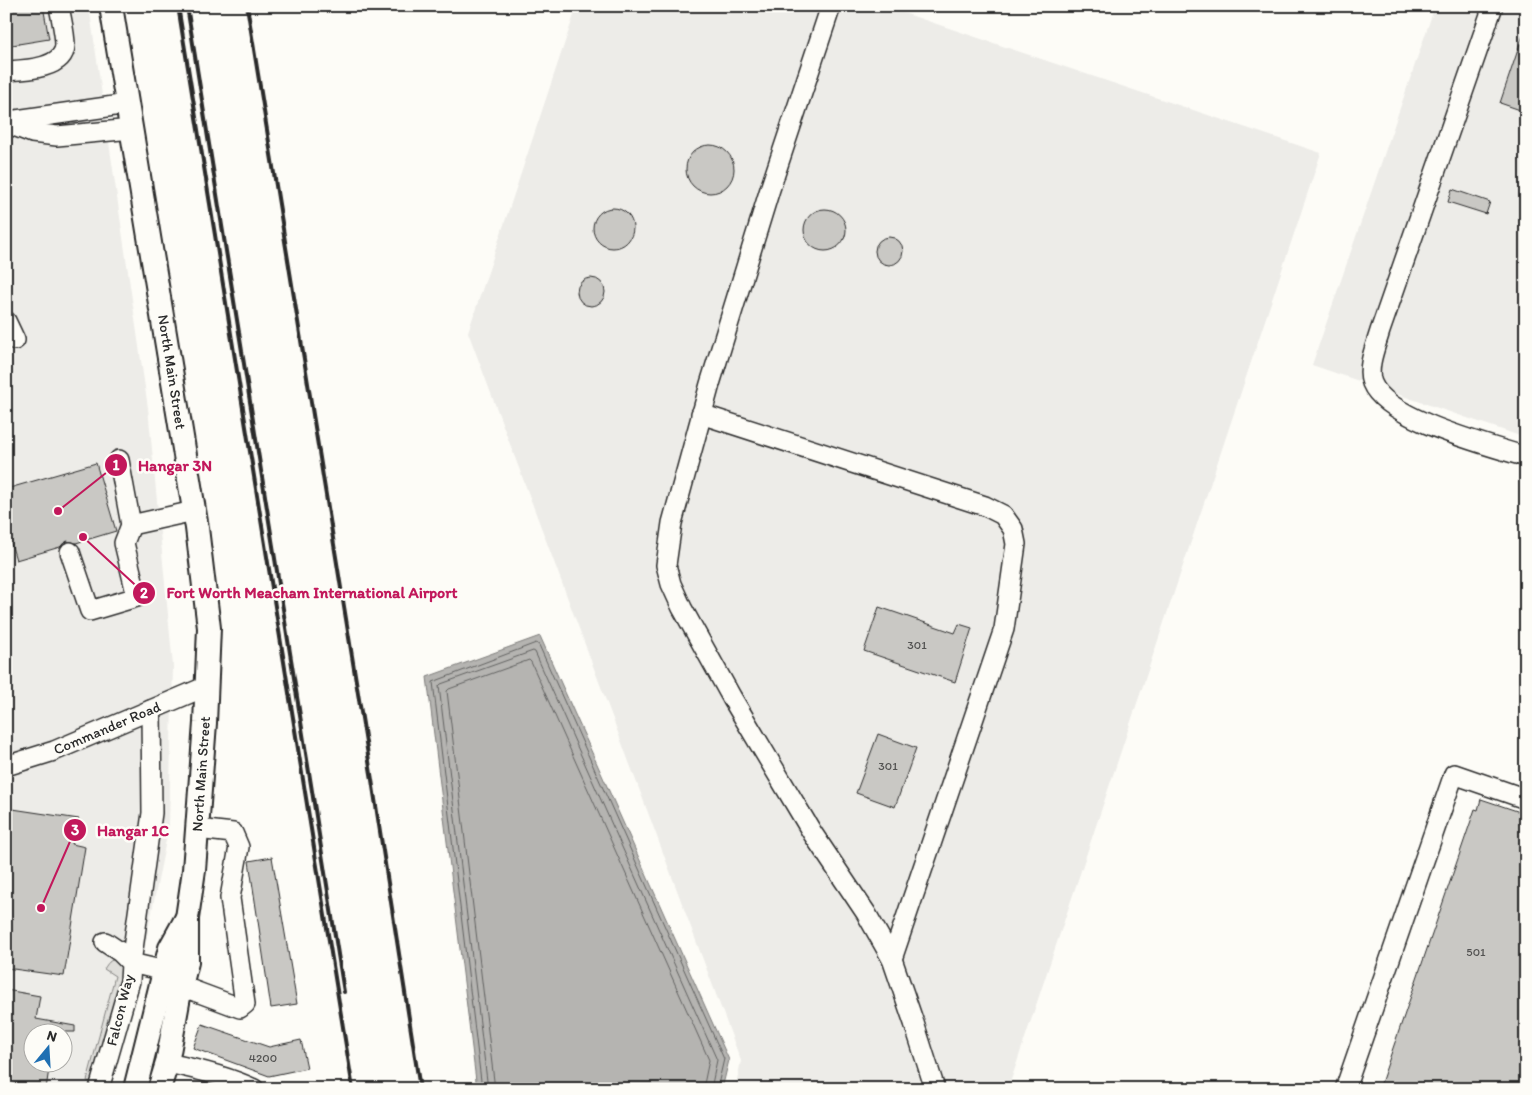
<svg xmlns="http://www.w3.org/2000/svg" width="1532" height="1095" viewBox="0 0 1532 1095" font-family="Itim,sans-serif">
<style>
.built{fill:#edece8;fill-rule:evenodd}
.green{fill:#dfdeda;stroke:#858482}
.water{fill:#b5b4b1;stroke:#7e7d7b}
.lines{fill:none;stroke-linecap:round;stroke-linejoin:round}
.shore{stroke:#626261;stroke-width:1}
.building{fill:#c9c8c4;stroke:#2b2b2b}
.minor-casing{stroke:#2b2b2b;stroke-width:22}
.major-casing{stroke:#2b2b2b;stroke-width:26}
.minor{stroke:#fdfcf7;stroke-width:19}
.major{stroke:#fdfcf7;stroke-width:22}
.rail{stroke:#2b2b2b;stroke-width:4}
.labels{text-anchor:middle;stroke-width:5;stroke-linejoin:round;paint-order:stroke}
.number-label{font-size:12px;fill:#525251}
.street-label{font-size:15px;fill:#2b2b2b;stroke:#fdfcf7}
.leader{fill:none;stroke:#c2185b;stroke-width:2}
.callout-dot{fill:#c2185b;stroke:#fdfcf7;stroke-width:2}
.mark-label{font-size:15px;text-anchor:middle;font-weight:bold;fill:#fff}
.callout-label{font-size:16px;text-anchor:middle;font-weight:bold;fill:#c2185b;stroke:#fdfcf7;stroke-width:5;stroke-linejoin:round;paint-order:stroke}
</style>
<rect width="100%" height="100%" fill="#fdfcf7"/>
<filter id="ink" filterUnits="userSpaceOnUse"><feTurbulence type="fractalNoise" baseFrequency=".02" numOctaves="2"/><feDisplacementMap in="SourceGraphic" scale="10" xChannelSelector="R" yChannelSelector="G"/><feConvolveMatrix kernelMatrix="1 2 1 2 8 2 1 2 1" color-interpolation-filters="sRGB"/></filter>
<g filter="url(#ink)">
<g class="built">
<path d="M 6,6 L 89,6 L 148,408 L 173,666 L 169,825 L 134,1002 L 107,1089 L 6,1089 ZM 32,1032 L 62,1032 L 62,1062 L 32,1062 Z"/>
<polygon points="577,6 883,6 1321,153 1008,1089 735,1089 741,1061 468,332"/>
<polygon points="1435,6 1526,6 1526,438 1312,365"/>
</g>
<path class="green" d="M 117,959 L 126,968 L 96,1083 L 87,1081 L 115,976 L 104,969 C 108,963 109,960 117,959 Z"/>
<polygon class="water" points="540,636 729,1060 722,1089 477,1089 427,677"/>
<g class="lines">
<g class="shore">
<polyline points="482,1089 433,682 536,643 539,645 724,1059 717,1089"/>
<polyline points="488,1089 439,686 441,684 533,651 535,652 717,1060 711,1089"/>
<polyline points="495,1089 447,691 449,689 529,660 531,662 709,1060 703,1089"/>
</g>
</g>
<g class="building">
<polygon points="6,6 43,6 49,39 6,46"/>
<polygon points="1524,32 1526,33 1526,112 1500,103"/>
<circle cx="710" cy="169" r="24"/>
<polygon points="1452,189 1490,202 1486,214 1448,202"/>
<circle cx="613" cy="228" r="20"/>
<circle cx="825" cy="230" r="21"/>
<circle cx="889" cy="251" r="14"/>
<circle cx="591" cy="292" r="14"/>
<polygon points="96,463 116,531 76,543 67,541 60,547 16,560 6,527 6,489"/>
<polygon points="879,607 955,633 959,624 972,628 955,682 864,651"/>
<polygon points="878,734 916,748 895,807 856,793"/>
<polygon points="1481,799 1526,814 1526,1089 1379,1089 1475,809 1478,810"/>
<polygon points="6,808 79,819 72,844 85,847 64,976 6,968"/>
<polygon points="272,857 297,1004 271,1008 249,861"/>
<polygon points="6,990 40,996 36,1019 75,1026 75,1032 32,1032 32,1062 50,1062 46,1089 6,1089"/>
<polygon points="202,1024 269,1047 301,1040 307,1068 269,1076 193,1048"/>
</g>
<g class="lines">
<g class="minor-casing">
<g id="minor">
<polyline points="831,6 770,189 710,384 672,523 666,565 671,584 682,608 732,698 813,834 866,913 892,959 914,1023 935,1089"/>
<path d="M 1493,6 L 1380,331 C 1376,345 1366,368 1372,383 C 1387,420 1489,445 1526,457"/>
<path d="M 6,71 C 25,70 64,69 65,45 C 65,33 61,18 59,6"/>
<polyline points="6,120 16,120 128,104"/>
<polyline points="6,123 32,133 57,136 132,129"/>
<polyline points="6,321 15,340"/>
<polyline points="701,414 985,506 1003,515 1013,529 1016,544 1004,629 892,959"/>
<polyline points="119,460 131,525 194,511"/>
<polyline points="70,552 90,611 137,597 124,543 131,525"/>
<polyline points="151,710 152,813 131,963 165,971 181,986 240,1008 245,1004 230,898 239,847 233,833 197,829"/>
<polyline points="6,766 54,751 207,686"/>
<path d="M 167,1063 C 197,1069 227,1076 254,1089"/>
<polyline points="99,1089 130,981 131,963 120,952 105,942"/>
<polyline points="1345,1089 1454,774 1526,799"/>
</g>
</g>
<g class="major-casing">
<g id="major">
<polyline points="111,6 197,528 209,628 205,723 194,870 187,918 187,962 181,986 167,1063 159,1089"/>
<polyline points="135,1089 170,948 186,919"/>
</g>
</g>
<use href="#minor" class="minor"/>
<use href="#major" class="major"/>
<g class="rail">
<polyline points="178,6 353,1089"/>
<polyline points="187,6 344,992"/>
<polyline points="247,6 372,780 420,1089"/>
</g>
</g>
</g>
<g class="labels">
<g class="number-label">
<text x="917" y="649">301</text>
<text x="888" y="770">301</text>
<text x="1476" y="956">501</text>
<text x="263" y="1062">4200</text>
</g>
<g class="street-label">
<text transform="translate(172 372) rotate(81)" y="5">North Main Street</text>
<text transform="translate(107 728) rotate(-23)" y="5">Commander Road</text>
<text transform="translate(201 774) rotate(-86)" y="5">North Main Street</text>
<text transform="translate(120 1010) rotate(-76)" y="5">Falcon Way</text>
</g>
</g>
<path class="leader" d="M58 511L116 465M83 537L144 593M41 908L75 830"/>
<g class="callout-dot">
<circle cx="58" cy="511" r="5"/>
<circle cx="83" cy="537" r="5"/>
<circle cx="41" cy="908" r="5"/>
<circle cx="116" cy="465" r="12"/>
<circle cx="144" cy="593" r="12"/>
<circle cx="75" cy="830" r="12"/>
</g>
<g class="mark-label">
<text x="116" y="470">1</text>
<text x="144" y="598">2</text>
<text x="75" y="835">3</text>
</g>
<g class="callout-label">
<text x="175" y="471">Hangar 3N</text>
<text x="312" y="598">Fort Worth Meacham International Airport</text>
<text x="133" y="836">Hangar 1C</text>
</g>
<rect width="1532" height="1095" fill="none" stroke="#fdfcf7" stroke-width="25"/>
<rect x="12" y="12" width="1507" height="1070" fill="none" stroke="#2b2b2b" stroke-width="2" filter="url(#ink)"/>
<g transform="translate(48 1048) rotate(18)"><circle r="24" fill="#fdfcf7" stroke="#a9a8a5"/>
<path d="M0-4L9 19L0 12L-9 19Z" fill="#1f6fb2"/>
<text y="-8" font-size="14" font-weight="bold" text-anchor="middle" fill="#2b2b2b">N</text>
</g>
</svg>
